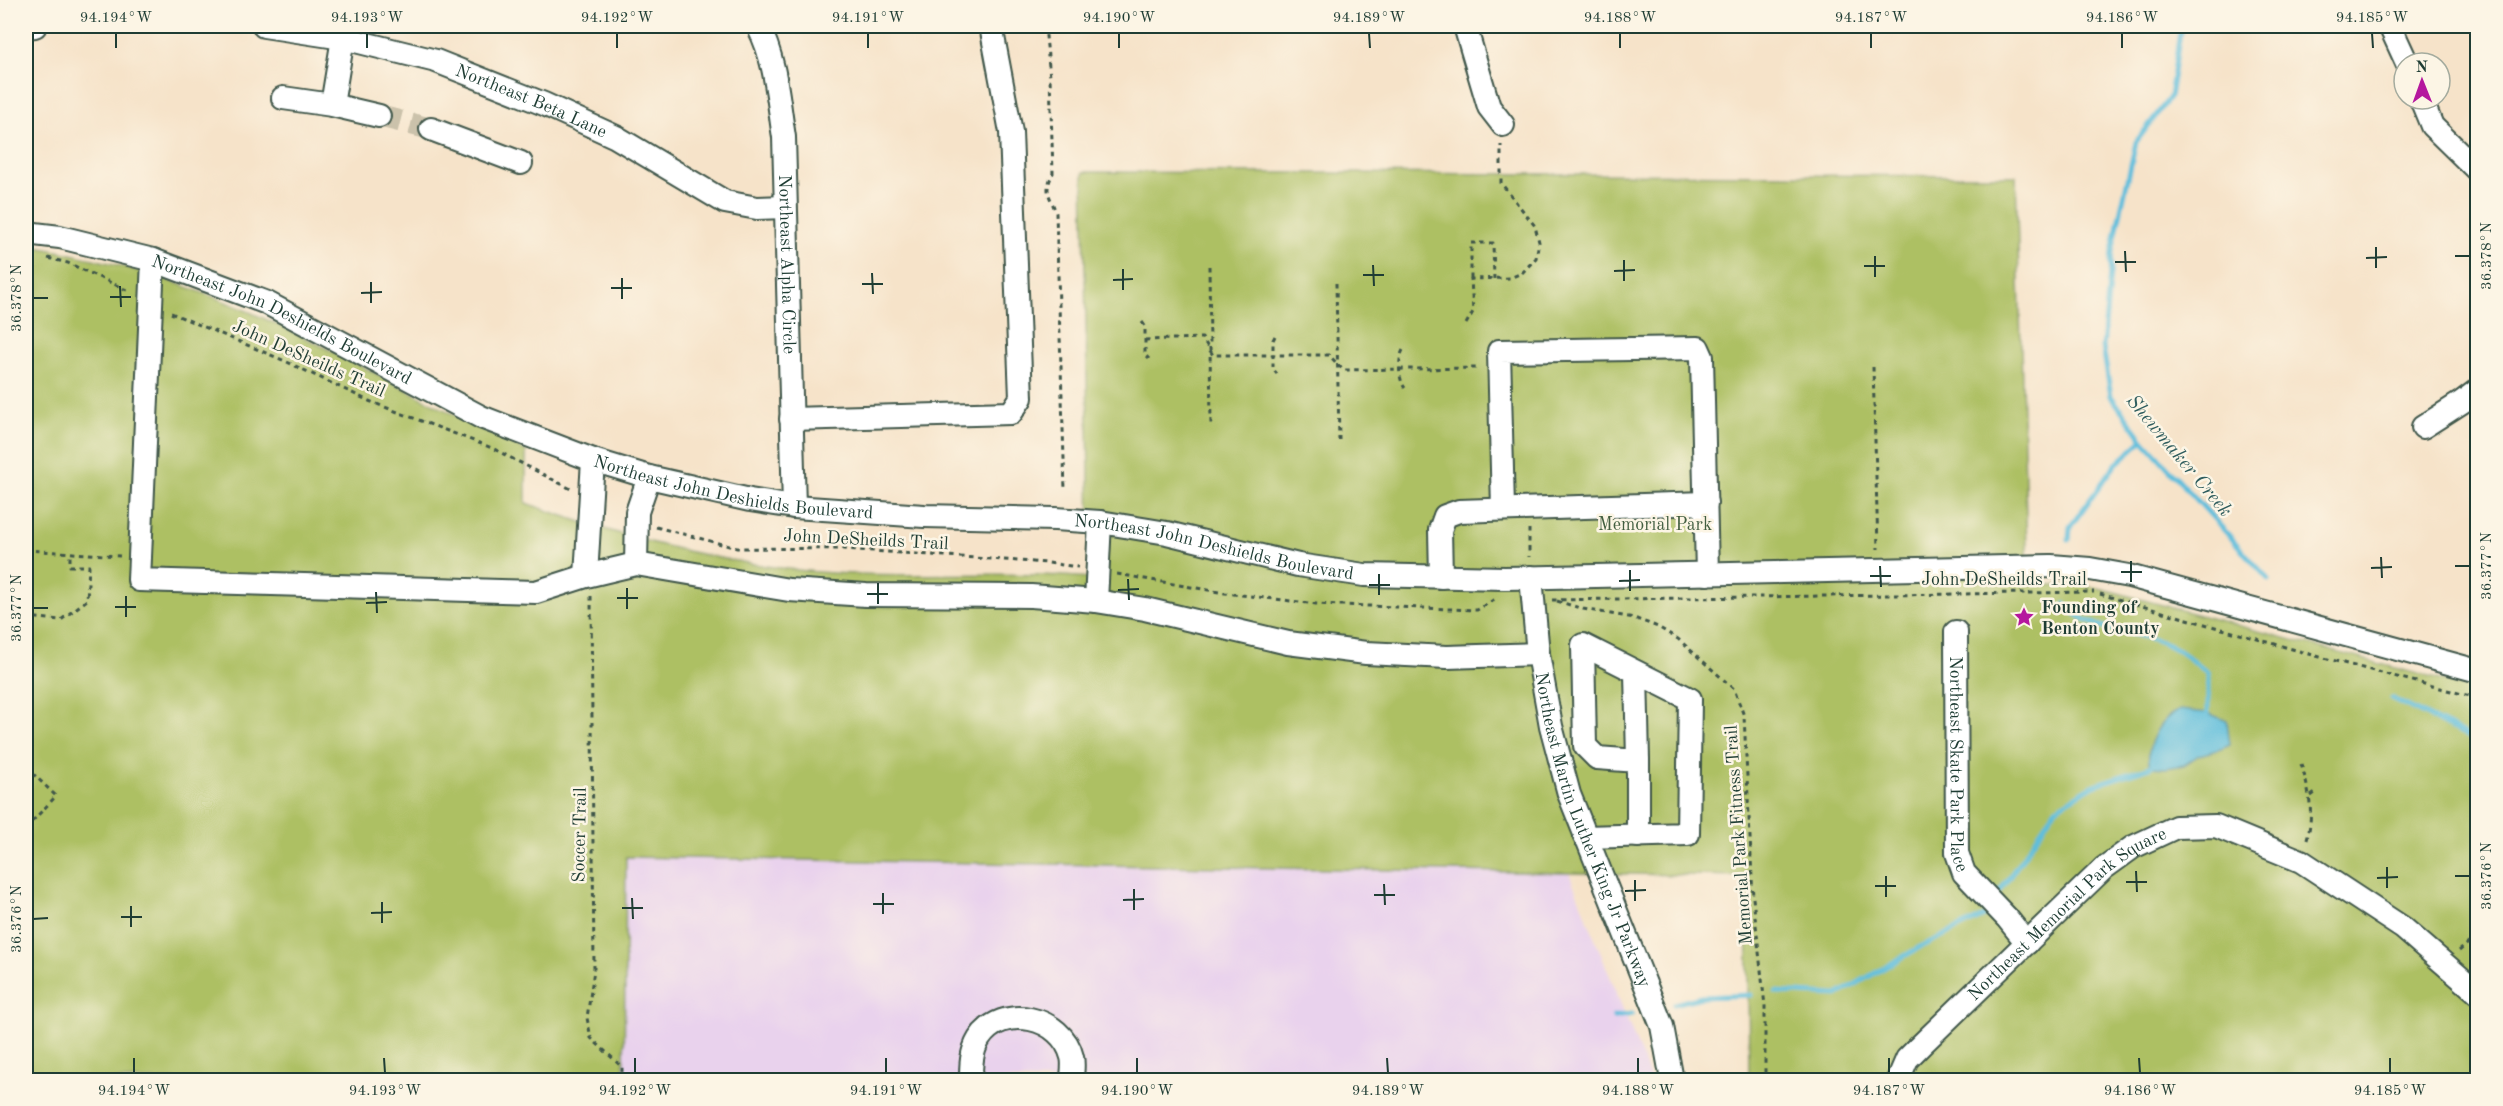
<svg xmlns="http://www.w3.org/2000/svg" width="2503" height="1106" viewBox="0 0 2503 1106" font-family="'Old Standard TT',serif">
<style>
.built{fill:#e9d2ed}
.green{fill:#adc063;stroke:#667e4c;stroke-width:1.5}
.water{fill:#5ebedc;stroke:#3e7e88;stroke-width:1.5}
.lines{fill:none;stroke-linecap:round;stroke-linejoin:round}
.stream{stroke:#5ebedc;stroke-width:5}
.minor-tunnel{stroke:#cbc2ab;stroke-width:22;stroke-dasharray:22 11;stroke-linecap:butt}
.minor-casing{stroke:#3f564a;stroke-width:26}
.path{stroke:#3f564a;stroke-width:3;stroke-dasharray:4.5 4.5;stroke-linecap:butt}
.minor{stroke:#fff;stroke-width:22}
.ticks{fill:none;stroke:#1f3d34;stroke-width:2}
.labels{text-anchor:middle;stroke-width:5;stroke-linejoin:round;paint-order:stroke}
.street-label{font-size:18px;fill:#1f3d34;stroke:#fcf5e5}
.park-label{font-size:18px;fill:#425e40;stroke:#fcf5e5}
.poi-label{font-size:18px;font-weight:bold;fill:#1f3d34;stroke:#fcf5e5;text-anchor:start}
.water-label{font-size:20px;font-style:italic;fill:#2f5d5e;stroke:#fcf5e5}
.neatline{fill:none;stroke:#1f3d34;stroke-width:2}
.ticks-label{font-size:15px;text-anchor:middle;fill:#1f3d34}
</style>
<rect width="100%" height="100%" fill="#fcf5e5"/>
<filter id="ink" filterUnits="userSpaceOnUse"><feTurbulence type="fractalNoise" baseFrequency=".0167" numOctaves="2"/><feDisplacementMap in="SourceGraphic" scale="12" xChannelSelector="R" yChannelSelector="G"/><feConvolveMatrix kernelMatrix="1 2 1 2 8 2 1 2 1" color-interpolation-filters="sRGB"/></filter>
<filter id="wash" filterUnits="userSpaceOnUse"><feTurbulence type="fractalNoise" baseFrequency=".008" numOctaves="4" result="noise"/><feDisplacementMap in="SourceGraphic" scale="24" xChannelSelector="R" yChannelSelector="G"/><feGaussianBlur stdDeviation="1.35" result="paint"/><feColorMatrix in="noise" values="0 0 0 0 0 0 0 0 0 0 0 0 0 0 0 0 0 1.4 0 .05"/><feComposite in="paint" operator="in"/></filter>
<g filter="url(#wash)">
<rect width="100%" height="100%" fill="#f6e3c9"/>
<polygon class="built" points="626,857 1569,873 1651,1080 624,1080"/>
<path class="green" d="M 1083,172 L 2016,176 L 2028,585 L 2081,585 L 2103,589 L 2477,690 L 2477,1080 L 1749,1080 L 1747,876 L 626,857 L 624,1080 L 26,1080 L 26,246 C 48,248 70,254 93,259 C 248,294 384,382 526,451 L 526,503 C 625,539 726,566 832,573 C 918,578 1005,570 1091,578 Z"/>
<path class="water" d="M 2180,710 L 2208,713 L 2227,721 L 2230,745 L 2221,749 L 2199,755 L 2184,765 L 2166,768 L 2150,767 C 2144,746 2160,717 2180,710 Z"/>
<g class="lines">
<g class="stream">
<polyline points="2181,26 2170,97 2136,142 2112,251 2103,347 2111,396 2143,440 2269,580"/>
<polyline points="2069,540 2070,527 2116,464 2143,440"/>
<path d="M 2065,603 C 2088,634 2138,629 2170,646 C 2183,652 2196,664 2208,673 L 2208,713 L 2204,717"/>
<polyline points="2391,698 2478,741"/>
<polyline points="1998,894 2056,808 2094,785 2150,767 2156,762"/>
<polyline points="1776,992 1837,995 1920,947 1984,916"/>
<polyline points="1674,1004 1701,997 1751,995"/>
<polyline points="1614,1017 1632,1014"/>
</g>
</g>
</g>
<g filter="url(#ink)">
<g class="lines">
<polyline class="minor-tunnel" points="379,116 431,129"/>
<g class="minor-casing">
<g id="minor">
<path id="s1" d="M 264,26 L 343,38 L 436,61 L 544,104 L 616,137 L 725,202 L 757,208 L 785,207"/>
<path id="s2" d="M 758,26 C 776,60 778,100 784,137 L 794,507"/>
<polyline points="1465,26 1489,107 1503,125"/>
<polyline points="2390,26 2407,63"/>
<polyline points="26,27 35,26"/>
<polyline points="343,38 332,105 379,116"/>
<polyline points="283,98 332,105"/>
<polyline points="2421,99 2432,126 2478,171"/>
<polyline points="431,129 521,163"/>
<path id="s3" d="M 26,233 L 60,237 L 153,260 L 267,303 L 481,417 L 593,460 L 649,477 L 750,500 L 794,507 L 924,516 L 1055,519 L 1100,522 L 1167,533 L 1298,565 L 1364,575 L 1505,578 L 2051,566 L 2090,569 L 2129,576 L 2478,671"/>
<polyline points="153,260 139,580 536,592 586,576 636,564 789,590 866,595 1031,596 1096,601 1145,609 1288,643 1366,653 1447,657 1538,654"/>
<polyline points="791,419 1011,413 1021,398 1011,132 991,26"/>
<polyline points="2423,427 2462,402 2478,390"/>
<polyline points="1503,509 1499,351 1698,348 1702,357 1707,574"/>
<polyline points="636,564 637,512 649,477"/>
<polyline points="586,576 593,460"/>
<polyline points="1441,577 1440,530 1445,516 1459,511 1706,503"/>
<path id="s4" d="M 1531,577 L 1538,654 L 1551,726 L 1569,794 L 1662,1026 L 1672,1080"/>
<polyline points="1096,601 1100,522"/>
<path id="s5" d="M 1956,632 L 1957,853 L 1964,873 L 2007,918 L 2027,943"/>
<polyline points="1638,761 1638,836"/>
<polyline points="1585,837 1688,834 1690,699 1583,645 1585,746 1597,758 1638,761 1636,672"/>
<path d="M 971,1080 C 971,1066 971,1052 979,1039 C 1002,1003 1062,1016 1072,1057 C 1074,1064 1072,1073 1072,1080"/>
<path id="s6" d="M 1898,1080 L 1907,1059 L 1922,1044 L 2104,868 L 2133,847 L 2176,827 L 2216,826 L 2301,861 L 2403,928 L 2478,993"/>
</g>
</g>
<g class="path">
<path d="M 1045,26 L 1050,77 L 1053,173 C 1043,193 1050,194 1056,213 L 1065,490"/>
<polyline points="48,258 68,263 131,292"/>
<polyline points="1209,266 1211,426"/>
<polyline points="1471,279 1471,243 1493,243 1494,279"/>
<polyline points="1336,283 1339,440"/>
<polyline points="171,313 285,361 369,401 492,448 571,489"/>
<polyline points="1142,322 1145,326 1145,355 1149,359"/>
<polyline points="1466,324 1473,312 1471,279 1510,278 1522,273 1536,258 1539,242 1535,226 1501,183 1501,145"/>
<polyline points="1275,336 1273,340 1273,369 1277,374"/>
<polyline points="1145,340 1202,338 1213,355 1329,355 1343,370 1478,368"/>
<path d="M 1403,350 C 1398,359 1398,380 1405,388"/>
<polyline points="1873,367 1878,549"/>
<polyline points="656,527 737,548 843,549 1048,563 1078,567"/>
<polyline points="1529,529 1529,557"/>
<polyline points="26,550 120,556"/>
<polyline points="1117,574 1225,593 1316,604 1477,610 1495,599"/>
<polyline points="2100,594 2320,657 2478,698"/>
<polyline points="591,596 594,970 587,1018 591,1038 622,1067 622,1080"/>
<polyline points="1552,600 2094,592"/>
<polyline points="1557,601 1583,609 1634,618 1658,627 1678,639 1734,689 1744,716 1753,898 1765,1006 1765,1080"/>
<polyline points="26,617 61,620 87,600 89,566 70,566 70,553"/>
<path d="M 2301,764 C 2309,790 2315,815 2306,842"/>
<polyline points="26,767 56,796 26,828"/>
<polyline points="2311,796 2318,791"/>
<polyline points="2459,951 2478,935"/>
</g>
<use href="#minor" class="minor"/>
</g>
</g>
<path class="ticks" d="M 116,33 L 116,48M 367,33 L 367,48M 617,33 L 617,48M 868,33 L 868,48M 1119,33 L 1119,48M 1369,33 L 1370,48M 1620,33 L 1620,48M 1871,33 L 1871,48M 2122,33 L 2122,48M 2372,33 L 2373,48M 2376,247 L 2376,268M 2125,251 L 2126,272M 1875,256 L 1875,277M 2455,256 L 2470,256M 2366,258 L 2387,257M 1624,260 L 1624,281M 2115,262 L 2136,262M 1373,265 L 1374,286M 1864,266 L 1885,266M 1123,269 L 1123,290M 1614,271 L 1635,270M 872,273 L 873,294M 1363,275 L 1384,275M 622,278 L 622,299M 1113,280 L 1133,279M 371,282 L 371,303M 862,284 L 883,284M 120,286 L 121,307M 611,288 L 632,288M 361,293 L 382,292M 110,297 L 131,297M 33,298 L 48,298M 2381,557 L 2382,578M 2131,561 L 2131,582M 1880,566 L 1881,587M 2455,566 L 2470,566M 2371,568 L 2392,567M 1630,570 L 1630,591M 2121,572 L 2142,572M 1379,574 L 1379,595M 1870,576 L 1891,576M 1128,579 L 1129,600M 1619,581 L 1640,580M 878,583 L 878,604M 1369,585 L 1390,585M 627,588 L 627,609M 1118,590 L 1139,589M 376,592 L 377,613M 867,594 L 888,594M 126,596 L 126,617M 617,598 L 638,598M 366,603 L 387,602M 115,607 L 136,607M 33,608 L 48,608M 2387,867 L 2387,888M 2136,871 L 2137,892M 1886,876 L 1886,897M 2455,876 L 2470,876M 2377,878 L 2398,877M 1635,880 L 1635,901M 2126,882 L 2147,882M 1384,884 L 1385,905M 1875,886 L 1896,886M 1134,889 L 1134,910M 1625,891 L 1646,890M 883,893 L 883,914M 1374,895 L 1395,895M 632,898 L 633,919M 1123,900 L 1144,899M 382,902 L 382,923M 873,904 L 894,904M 131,906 L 131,927M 622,908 L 643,908M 371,913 L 392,912M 121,917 L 142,917M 33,919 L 48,918M 134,1058 L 134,1073M 384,1058 L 385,1073M 635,1058 L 635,1073M 886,1058 L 886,1073M 1137,1058 L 1137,1073M 1387,1058 L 1388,1073M 1638,1058 L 1638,1073M 1889,1058 L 1889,1073M 2139,1058 L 2140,1073M 2390,1058 L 2390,1073"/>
<defs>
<g id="sight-bare" transform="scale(1.62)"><path d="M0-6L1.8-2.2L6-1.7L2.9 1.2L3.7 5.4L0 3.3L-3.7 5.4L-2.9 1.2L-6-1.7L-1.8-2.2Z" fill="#b5179e" stroke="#fcf5e5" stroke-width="2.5" paint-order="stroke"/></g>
</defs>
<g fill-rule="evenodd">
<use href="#sight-bare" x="2024" y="617"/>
</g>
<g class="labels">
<g class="street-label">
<text dy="6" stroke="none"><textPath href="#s1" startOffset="279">Northeast Beta Lane</textPath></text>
<text dy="6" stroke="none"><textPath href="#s2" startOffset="242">Northeast Alpha Circle</textPath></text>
<text dy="6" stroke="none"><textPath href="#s3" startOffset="272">Northeast John Deshields Boulevard</textPath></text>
<text transform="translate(309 358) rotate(24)" y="6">John DeSheilds Trail</text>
<text dy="6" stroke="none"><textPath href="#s3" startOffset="758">Northeast John Deshields Boulevard</textPath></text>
<text transform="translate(866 539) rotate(3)" y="6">John DeSheilds Trail</text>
<text dy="6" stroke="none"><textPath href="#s3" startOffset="1244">Northeast John Deshields Boulevard</textPath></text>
<text x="2004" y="585">John DeSheilds Trail</text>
<text dy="6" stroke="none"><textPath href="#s5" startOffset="132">Northeast Skate Park Place</textPath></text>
<text dy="6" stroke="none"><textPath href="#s4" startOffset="262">Northeast Martin Luther King Jr Parkway</textPath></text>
<text transform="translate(579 835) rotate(-89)" y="6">Soccer Trail</text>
<text transform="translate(1738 835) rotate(-94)" y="6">Memorial Park Fitness Trail</text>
<text dy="6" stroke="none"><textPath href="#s6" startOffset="240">Northeast Memorial Park Square</textPath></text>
</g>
<g class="park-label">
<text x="1655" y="530">Memorial Park</text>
</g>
<g class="poi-label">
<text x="2041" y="613">Founding of<tspan x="2041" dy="21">Benton County</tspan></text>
</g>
<g class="water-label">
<text transform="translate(2180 455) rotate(50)" y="7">Shewmaker Creek</text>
</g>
</g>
<rect width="2503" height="1106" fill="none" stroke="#fcf5e5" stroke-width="66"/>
<g transform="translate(2422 81) rotate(359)"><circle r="28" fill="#fcf5e5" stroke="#a4ab9e" stroke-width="1.5"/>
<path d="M0-4.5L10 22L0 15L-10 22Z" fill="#b5179e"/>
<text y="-9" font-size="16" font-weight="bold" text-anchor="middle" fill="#1f3d34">N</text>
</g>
<rect x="33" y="33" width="2437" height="1040" class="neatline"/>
<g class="ticks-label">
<text x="116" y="22">94.194°W</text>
<text x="367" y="22">94.193°W</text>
<text x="617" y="22">94.192°W</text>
<text x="868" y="22">94.191°W</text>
<text x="1119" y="22">94.190°W</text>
<text x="1369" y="22">94.189°W</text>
<text x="1620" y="22">94.188°W</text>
<text x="1871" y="22">94.187°W</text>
<text x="2122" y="22">94.186°W</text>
<text x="2372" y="22">94.185°W</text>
<text transform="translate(2486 256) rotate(-90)" y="5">36.378°N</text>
<text transform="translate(16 298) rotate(-90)" y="5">36.378°N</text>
<text transform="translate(2486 566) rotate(-90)" y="5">36.377°N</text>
<text transform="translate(16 608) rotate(-90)" y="5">36.377°N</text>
<text transform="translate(2486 876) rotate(-90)" y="5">36.376°N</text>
<text transform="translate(16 919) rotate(-90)" y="5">36.376°N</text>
<text x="134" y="1095">94.194°W</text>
<text x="385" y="1095">94.193°W</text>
<text x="635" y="1095">94.192°W</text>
<text x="886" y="1095">94.191°W</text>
<text x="1137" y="1095">94.190°W</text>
<text x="1388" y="1095">94.189°W</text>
<text x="1638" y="1095">94.188°W</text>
<text x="1889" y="1095">94.187°W</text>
<text x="2140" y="1095">94.186°W</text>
<text x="2390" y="1095">94.185°W</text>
</g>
</svg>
